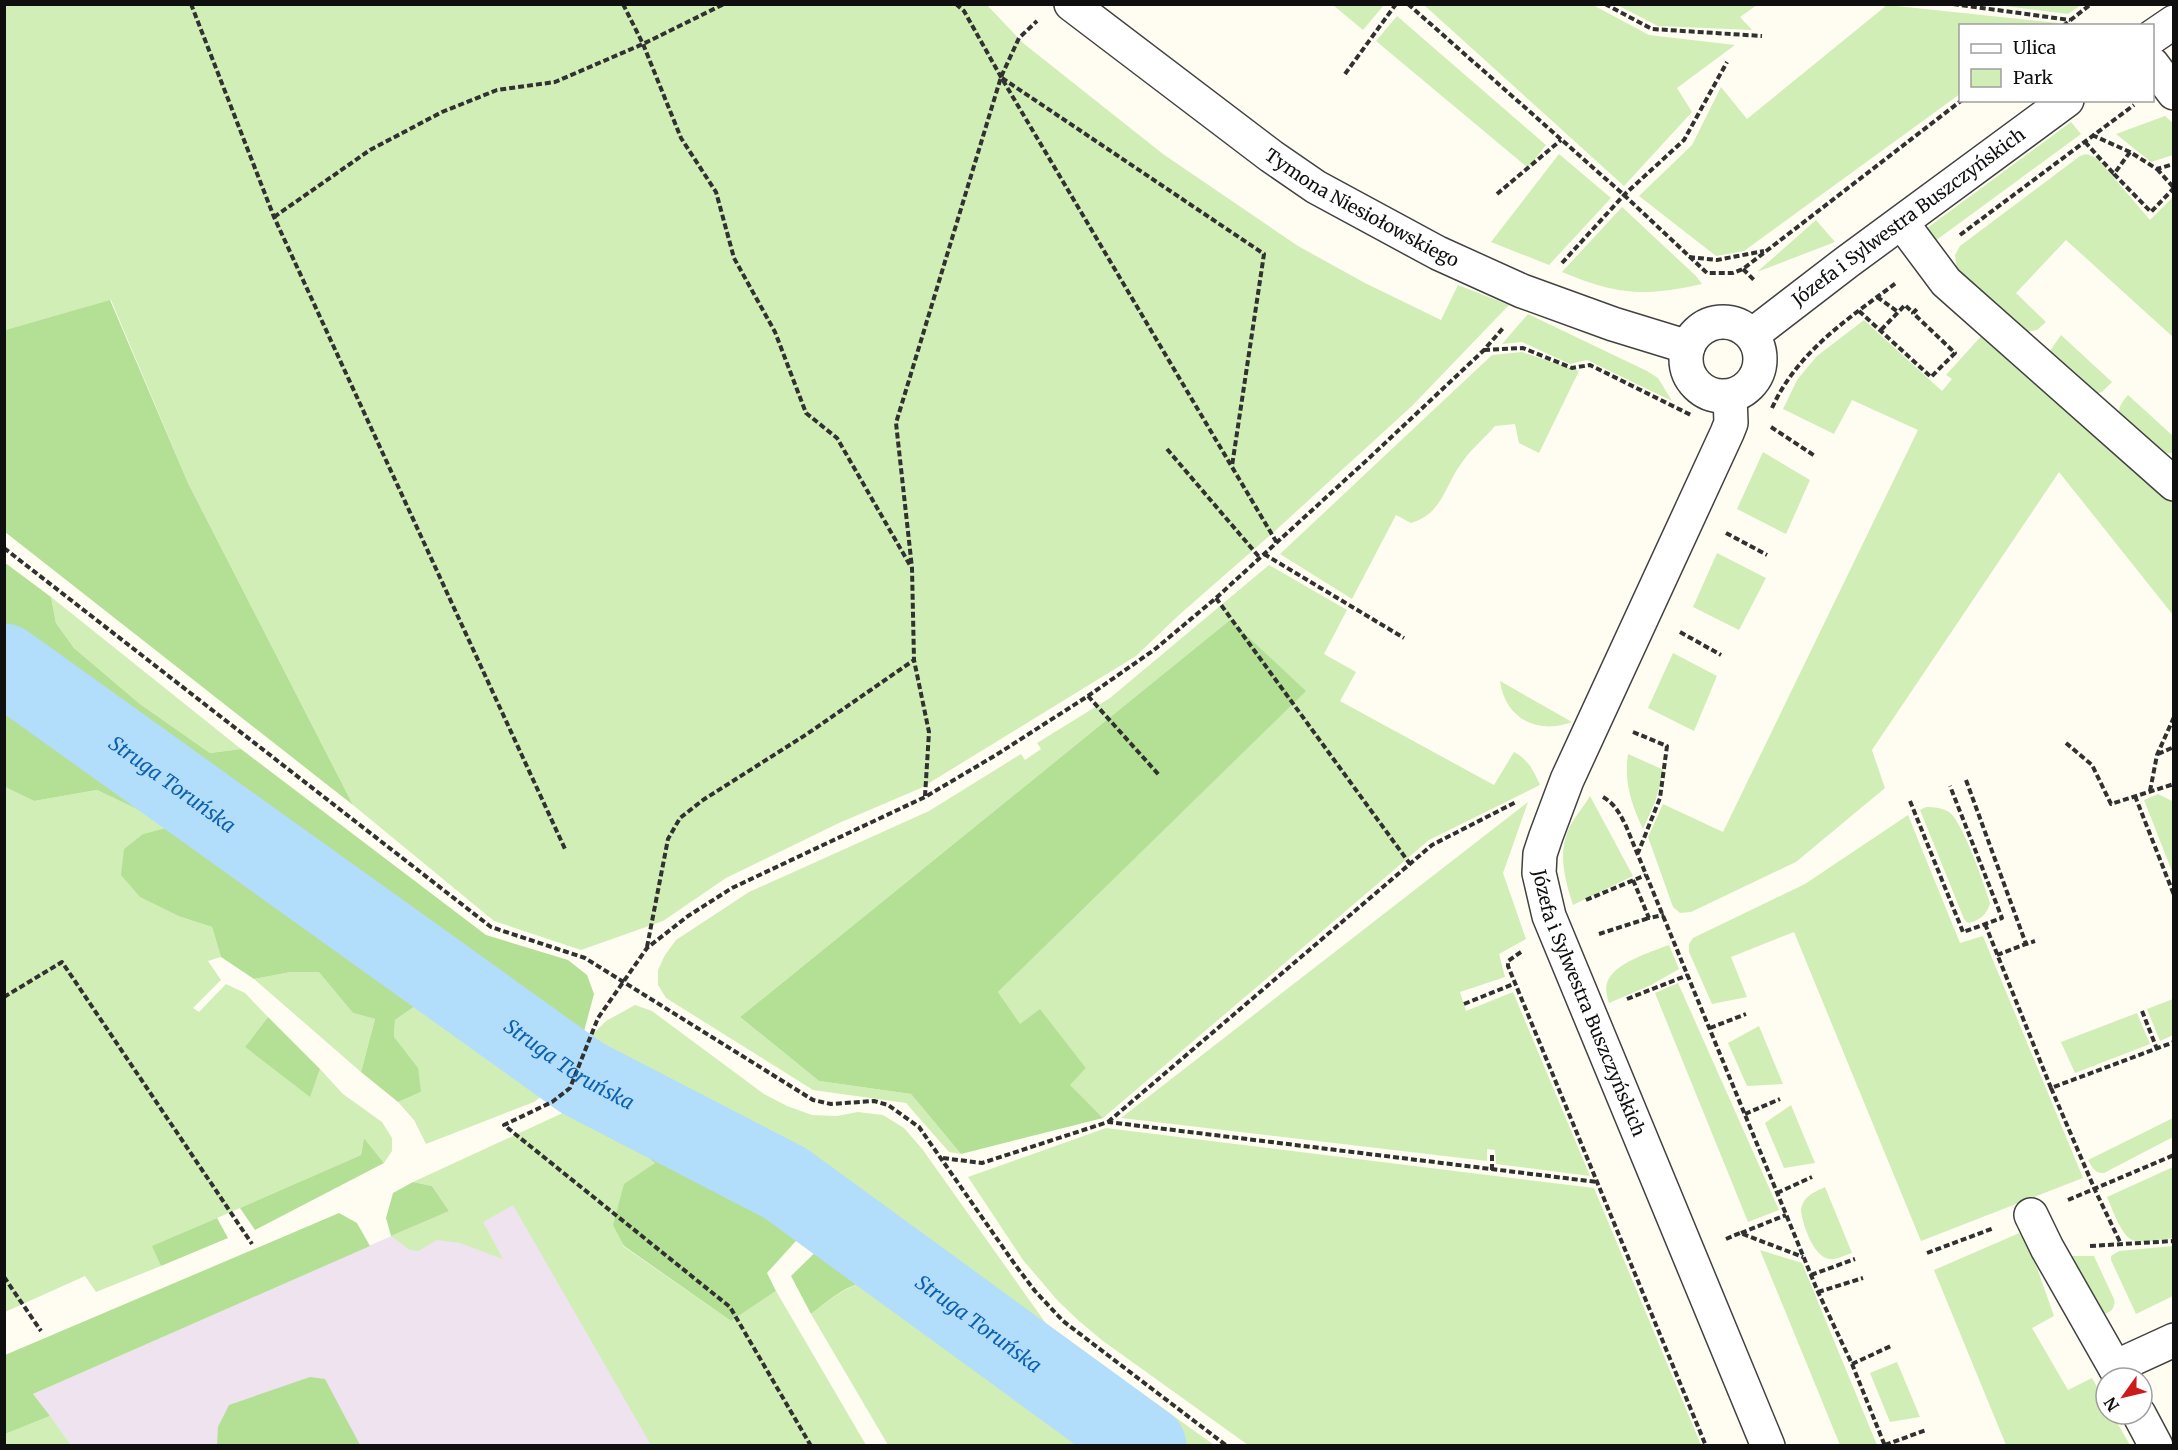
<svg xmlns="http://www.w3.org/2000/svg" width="2178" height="1450" viewBox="0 0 2178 1450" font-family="Merriweather,serif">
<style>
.industrial{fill:#eee3ee}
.green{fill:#d1eeb7}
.forest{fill:#b4e095}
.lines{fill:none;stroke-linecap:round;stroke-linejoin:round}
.river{stroke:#b2ddfb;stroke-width:81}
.minor-casing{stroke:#424242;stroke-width:36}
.path{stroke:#313131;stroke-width:4;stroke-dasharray:6 3;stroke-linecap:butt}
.minor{stroke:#fff;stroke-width:33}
.labels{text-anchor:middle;stroke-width:6;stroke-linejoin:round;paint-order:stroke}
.street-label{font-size:18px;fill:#0f0f0f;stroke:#fff}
.water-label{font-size:20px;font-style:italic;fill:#0d61ad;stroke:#fff}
</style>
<rect width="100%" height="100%" fill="#fffdf2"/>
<polygon class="industrial" points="521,1179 790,1445 71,1445 33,1394"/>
<g class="green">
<polygon points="5,4 987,5 1023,43 1163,154 1298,246 1365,283 1441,320 1458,285 1509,305 1412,406 1276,530 1179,615 1136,656 921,788 839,823 726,878 663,921 581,950 494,921 353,805 188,483 111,300 5,330"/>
<polygon points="1333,5 1384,5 1363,30"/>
<polygon points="1424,5 1593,5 1649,35 1735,45 1677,88 1692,112 1624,186"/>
<polygon points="1617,5 1757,5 1740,17 1752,30 1658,26"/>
<polygon points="1887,5 2058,23 2054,26 1960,26 1960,94 1744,251 1716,256 1639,196 1692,145 1721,87 1747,119"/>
<polygon points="1997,5 2081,5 2068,14"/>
<polygon points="1397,16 1546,145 1528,168 1376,41"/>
<polygon points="2165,116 2173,123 2173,155 2151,162 2116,134"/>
<polygon points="2071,122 2081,134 1931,244 1923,231"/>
<polygon points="1559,154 1611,198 1549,265 1491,242"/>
<polygon points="2086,154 2097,158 2150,220 2173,197 2173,337 2066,240 2016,293 2046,322 2037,330 2026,332 1957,270 1955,255 1960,246 2080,156"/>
<path d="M 1622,207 L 1696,276 L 1702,284 C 1644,297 1617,295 1562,272 Z"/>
<polygon points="1816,220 1835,242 1757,272"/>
<polygon points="1528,314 1647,371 1658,378 1672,401 1587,360 1570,364 1522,342 1502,344"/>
<polygon points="1864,320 1942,391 1952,379 1946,375 1983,334 2173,503 2173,615 2059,472 1872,750 1885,788 1796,862 1691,912 1680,913 1673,907 1648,837 1663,804 1723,832 1918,430 1852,400 1834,434 1783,409 1797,380 1817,356"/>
<polygon points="2061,335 2112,382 2102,392 2091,395 2048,354"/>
<path d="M 1522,352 L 1579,371 L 1539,453 L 1519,443 L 1515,424 L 1495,426 C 1485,438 1472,448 1463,461 C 1445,484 1443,514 1411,523 L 1396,515 L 1352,599 L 1280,554 L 1492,355 Z"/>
<path d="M 2128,395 L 2173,436 L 2172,453 L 2158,454 C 2149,445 2118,424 2119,412 C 2119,405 2125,399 2128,395 Z"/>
<polygon points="1763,452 1810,480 1786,534 1737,509"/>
<polygon points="1717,553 1766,578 1739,630 1693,607"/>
<path d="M 1269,565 L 1347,610 L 1324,654 L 1356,672 L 1340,701 L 1494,785 L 1514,752 C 1528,759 1534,771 1540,785 L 1429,840 L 1103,1118 L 1069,1085 L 1086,1068 L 1040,1010 L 1020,1025 L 998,992 L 1305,691 L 1230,620 L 740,1017 L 819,1081 L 911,1094 L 961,1154 L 949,1152 L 906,1103 L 813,1090 L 666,998 L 658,985 L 658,970 L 665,955 L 676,940 L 749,892 L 929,811 L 1021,754 L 1025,760 L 1041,749 L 1037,743 L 1110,698 Z"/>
<polygon points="51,597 241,749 210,753 140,704 74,648 56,623"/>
<polygon points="1673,653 1717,676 1694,731 1648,708"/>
<path d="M 1500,681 L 1572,722 C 1538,735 1505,719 1500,681 Z"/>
<path d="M 1628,754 L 1664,770 L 1655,802 L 1643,829 C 1631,804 1624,782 1628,754 Z"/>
<polygon points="5,787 34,801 97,790 174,826 143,834 181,917 212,927 221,957 208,961 221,980 193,1008 199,1012 226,984 245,993 268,1017 245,1047 310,1096 320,1069 343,1094 382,1122 392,1138 392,1151 384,1163 364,1138 361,1155 153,1246 161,1266 96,1292 85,1276 5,1312"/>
<polygon points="2158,794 2172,801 2173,805 2173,874 2144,800"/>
<path d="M 1590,796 L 1633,876 L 1573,905 C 1566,883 1559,859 1566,836 C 1570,822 1583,808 1590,796 Z"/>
<polygon points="1528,802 1503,873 1526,939 1499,954 1505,977 1460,992 1466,1011 1513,992 1590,1176 1496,1164 1495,1150 1487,1149 1487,1161 1121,1118"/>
<path d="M 1926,807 C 1934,807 1943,808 1949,812 C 1962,820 1985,886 1990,903 C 1988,913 1979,922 1968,923 L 1964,919 L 1920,810 Z"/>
<polygon points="1908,815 1960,943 1983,936 2083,1178 1921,1241 1794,932 1731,957 1747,997 1712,1004 1689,952 1689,944 1693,938 1805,884"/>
<path d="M 1669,945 L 1679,969 L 1651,985 L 1609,1003 C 1607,997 1605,989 1607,983 C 1613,963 1651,952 1669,945 Z"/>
<polygon points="319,971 353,1013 375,1019 361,1072 254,979 291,972"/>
<polygon points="1678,983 1779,1210 1748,1222 1655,993"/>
<polygon points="2173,999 2173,1035 2160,1041 2147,1009"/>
<polygon points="418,1004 456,1015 469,1006 565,1078 534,1102 426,1144 414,1120 398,1102 421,1092 394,1037 395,1020"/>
<polygon points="635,1005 652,1011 764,1094 787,1106 812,1115 837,1116 858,1112 883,1115 904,1128 923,1150 1047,1325 1214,1445 1161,1445 798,1180 697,1125 591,1036 606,1021"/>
<polygon points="2137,1013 2150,1044 2075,1073 2061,1042"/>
<polygon points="1759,1026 1783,1084 1747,1086 1728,1043"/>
<polygon points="580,1105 655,1163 623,1246 731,1321 776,1291 866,1445 651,1445 513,1205 483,1222 503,1259 460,1243 437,1240 418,1251 410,1250 391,1236 449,1211 432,1186 413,1182"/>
<polygon points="1791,1105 1815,1163 1784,1168 1765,1123"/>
<path d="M 2173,1118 L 2173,1137 L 2104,1173 C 2095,1174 2092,1167 2088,1160 Z"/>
<polygon points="1106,1128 1594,1188 1701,1445 1248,1445 1103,1341 1079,1321 1058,1301 1023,1260 968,1177"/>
<path d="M 2173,1167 L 2173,1238 C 2161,1239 2146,1243 2135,1241 C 2122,1239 2112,1208 2107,1197 Z"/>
<path d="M 1825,1187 L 1852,1253 C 1845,1255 1837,1260 1829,1259 C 1813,1256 1803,1225 1801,1211 C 1802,1197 1814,1192 1825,1187 Z"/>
<polygon points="2024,1231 2054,1316 2032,1328 2068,1390 2092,1378 2106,1403 2106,1414 2112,1414 2130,1445 2006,1445 1934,1270"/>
<polygon points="2173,1246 2173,1296 2136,1314 2111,1260 2111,1256 2119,1251"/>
<polygon points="1760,1250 1802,1263 1877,1445 1840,1445"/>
<path d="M 2059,1256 L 2094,1256 L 2114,1299 C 2116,1307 2111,1313 2103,1314 Z"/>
<path d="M 878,1278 L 895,1279 L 1118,1445 L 888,1445 L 811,1314 C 834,1296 848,1285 878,1278 Z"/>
<polygon points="1897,1362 1920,1417 1890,1422 1870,1373"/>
<polygon points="50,1416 71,1445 5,1446 5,1434"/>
</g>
<g class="forest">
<polygon points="110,300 188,483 353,805 5,532 5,330"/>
<polygon points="4,562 51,597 56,623 74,648 140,704 210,753 241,749 486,935 568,960 587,975 594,994 579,1050 559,1051 5,642"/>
<polygon points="1230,620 1306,691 998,992 1020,1024 1040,1009 1086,1068 1070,1085 1103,1118 961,1154 911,1094 819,1081 740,1017"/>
<polygon points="5,677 469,1006 456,1015 418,1004 395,1020 394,1037 418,1068 421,1092 398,1102 361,1072 375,1019 353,1013 319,972 291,972 254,979 221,957 212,927 181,917 140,897 121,875 124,849 143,834 173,826 97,790 34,801 5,787"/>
<polygon points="268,1017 320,1069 310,1097 245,1047"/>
<polygon points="599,1096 786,1192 813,1222 767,1273 776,1291 731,1321 624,1246 613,1225 624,1184 655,1163 580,1105"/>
<polygon points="364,1138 384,1163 255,1230 240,1208 361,1155"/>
<polygon points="413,1182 432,1186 449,1211 391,1236 386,1218 393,1193"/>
<polygon points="339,1213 357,1223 370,1246 33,1394 50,1416 5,1434 5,1355"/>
<polygon points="217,1218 228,1238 161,1266 152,1246"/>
<path d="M 836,1232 L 895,1279 C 857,1277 839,1292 811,1314 L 791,1276 Z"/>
<polygon points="310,1377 325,1379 360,1445 217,1445 218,1427 229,1405"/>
</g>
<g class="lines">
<path class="river" id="s1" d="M 4,664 L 582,1078 L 785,1183 L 1146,1446"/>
<g class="minor-casing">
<g id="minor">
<path id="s2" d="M 1071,4 L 1271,156 L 1316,187 L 1438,253 L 1522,291 L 1613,324 L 1688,347"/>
<polyline points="2152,37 2174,22"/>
<polyline points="2152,64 2174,93"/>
<polyline points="1902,223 1946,282 2174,484"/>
<circle cx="1723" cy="359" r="37"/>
<path id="s3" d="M 1752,335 L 1847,262 L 2067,100"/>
<path id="s4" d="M 1730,396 L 1731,423 L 1727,433 L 1567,780 L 1546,836 L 1540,854 L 1539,873 L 1549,916 L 1768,1446"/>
<polyline points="2031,1215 2047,1248 2121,1378"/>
<polyline points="2115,1367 2174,1340"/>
<polyline points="2139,1414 2156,1446"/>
</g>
</g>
<g class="path">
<polyline points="191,4 274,217 565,849"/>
<polyline points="623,4 643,44 681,138 716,192 734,258 775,332 806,413 837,438 911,567"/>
<polyline points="956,4 964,11 1001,77 1277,543"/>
<polyline points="1408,4 1624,195 1707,273 1733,273 1743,269 1962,100"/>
<polyline points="1605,4 1652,29 1762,36"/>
<polyline points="1953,4 2070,20"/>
<polyline points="2063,26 2091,4"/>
<polyline points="1345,74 1396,4"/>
<polyline points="1002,78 1264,254 1232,466"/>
<polyline points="2092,135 2130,152 2157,169 2174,164"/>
<polyline points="2085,142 2114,174"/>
<polyline points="2130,152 2114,174 2151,212 2174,188"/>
<polyline points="2157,169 2174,188"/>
<polyline points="1497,194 1561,140"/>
<polyline points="274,217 370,150 442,112 497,90 555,82 643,44 724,4"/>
<polyline points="1960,235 2134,105"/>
<polyline points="1689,257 1717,260 1764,251"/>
<polyline points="1562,263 1624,195 1684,140 1727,62"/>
<polyline points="1743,269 1755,281"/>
<polyline points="1877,297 1898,312"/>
<polyline points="1859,311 1931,377 1955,353 1913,313 1917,309"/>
<polyline points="1881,330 1905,305 1913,313"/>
<polyline points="1484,350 1523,348 1572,368 1590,365 1691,415"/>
<path d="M 1772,408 C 1797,352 1849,318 1896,283"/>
<polyline points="1771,427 1815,456"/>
<polyline points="1167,449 1260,558"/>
<polyline points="1726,533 1767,555"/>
<polyline points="4,548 491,927 585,958 813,1100 831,1104 874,1101 888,1105 919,1127 1016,1266 1035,1291 1063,1321 1227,1446"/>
<polyline points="1264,554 1404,638"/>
<polyline points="1216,598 1410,864"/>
<polyline points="1680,632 1721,655"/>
<polyline points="1088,696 1159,775"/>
<polyline points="1633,732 1667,746 1660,798 1638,853"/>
<polyline points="2066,743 2092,765 2111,804 2174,784"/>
<polyline points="2158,754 2174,747"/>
<polyline points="1966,780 2026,944 2035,941"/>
<polyline points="2150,791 2157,755 2174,717"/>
<polyline points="925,796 929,732 914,660 912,568 896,423 1001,77 1019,38 1037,21"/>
<polyline points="2135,796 2174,895"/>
<path d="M 1603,797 C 1615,804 1620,814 1626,826 L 1818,1292 L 1852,1364 L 1885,1446"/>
<polyline points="1910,801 1963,932 2002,918 1950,786"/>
<polyline points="1633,880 1649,918 1664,915"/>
<polyline points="1586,900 1646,875"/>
<polyline points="1985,924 2051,1088 2174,1042"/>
<polyline points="1599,934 1649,918"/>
<polyline points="647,947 668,839 680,818 703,800 807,734 914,660"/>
<polyline points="1521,952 1508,961 1508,966 1706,1446"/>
<polyline points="1997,955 2026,944"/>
<polyline points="4,997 62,962 252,1244"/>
<polyline points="1627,999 1688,975"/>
<polyline points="1464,1004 1516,983"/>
<polyline points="2142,1011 2157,1049"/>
<polyline points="1710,1028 1746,1014"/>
<polyline points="2051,1088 2095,1190 2121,1244"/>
<polyline points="1745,1114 1780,1099"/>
<polyline points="1108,1122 1432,845 1516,802"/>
<polyline points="943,1158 982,1163 1108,1122 1597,1182"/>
<polyline points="1492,1170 1492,1152"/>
<polyline points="1777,1193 1812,1177"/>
<polyline points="2068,1200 2174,1155"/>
<polyline points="1741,1233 1786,1215"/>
<polyline points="1726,1239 1740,1233 1803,1257"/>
<polyline points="2090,1246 2174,1241"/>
<polyline points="1927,1253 1994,1228"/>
<polyline points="1811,1275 1855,1259"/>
<polyline points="4,1277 41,1331"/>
<polyline points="1818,1292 1863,1278"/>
<polyline points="1852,1364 1891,1346"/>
<polyline points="1885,1445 1926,1430"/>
<polyline points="811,1446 730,1307 504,1125 552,1102 570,1088 598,1018 647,948 688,916 732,888 925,797 996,755 1088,696 1154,650 1216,598 1367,460 1483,351 1504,327"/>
</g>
<use href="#minor" class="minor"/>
</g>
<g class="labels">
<g class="street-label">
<text dy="6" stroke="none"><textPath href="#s2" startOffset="356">Tymona Niesiołowskiego</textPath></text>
<text dy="6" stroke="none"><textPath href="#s3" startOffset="196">Józefa i Sylwestra Buszczyńskich</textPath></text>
<text dy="6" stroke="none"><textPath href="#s4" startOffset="657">Józefa i Sylwestra Buszczyńskich</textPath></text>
</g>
<g class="water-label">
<text dy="7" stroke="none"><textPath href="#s1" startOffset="207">Struga Toruńska</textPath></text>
<text dy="7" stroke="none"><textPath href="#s1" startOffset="693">Struga Toruńska</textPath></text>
<text dy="7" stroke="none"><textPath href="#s1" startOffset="1179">Struga Toruńska</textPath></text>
</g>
</g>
<rect width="2178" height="1450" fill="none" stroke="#0f0f0f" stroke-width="12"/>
<rect x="1959" y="24" width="195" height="78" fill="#ffffff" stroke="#9f9f9f" stroke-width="1.5"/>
<rect x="1971" y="44" width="30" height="9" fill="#ffffff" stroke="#9f9f9f" stroke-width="1.5"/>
<text x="2013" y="54" font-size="18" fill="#0f0f0f">Ulica</text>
<rect x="1971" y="69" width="30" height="18" fill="#d1eeb7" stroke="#9f9f9f" stroke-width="1.5"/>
<text x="2013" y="84" font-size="18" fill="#0f0f0f">Park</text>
<g transform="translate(2124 1396) rotate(236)"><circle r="28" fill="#ffffff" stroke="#9f9f9f" stroke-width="1.5"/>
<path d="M0-4.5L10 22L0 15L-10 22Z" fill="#cc1b1c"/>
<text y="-9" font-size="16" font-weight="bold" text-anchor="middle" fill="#0f0f0f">N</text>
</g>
</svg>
